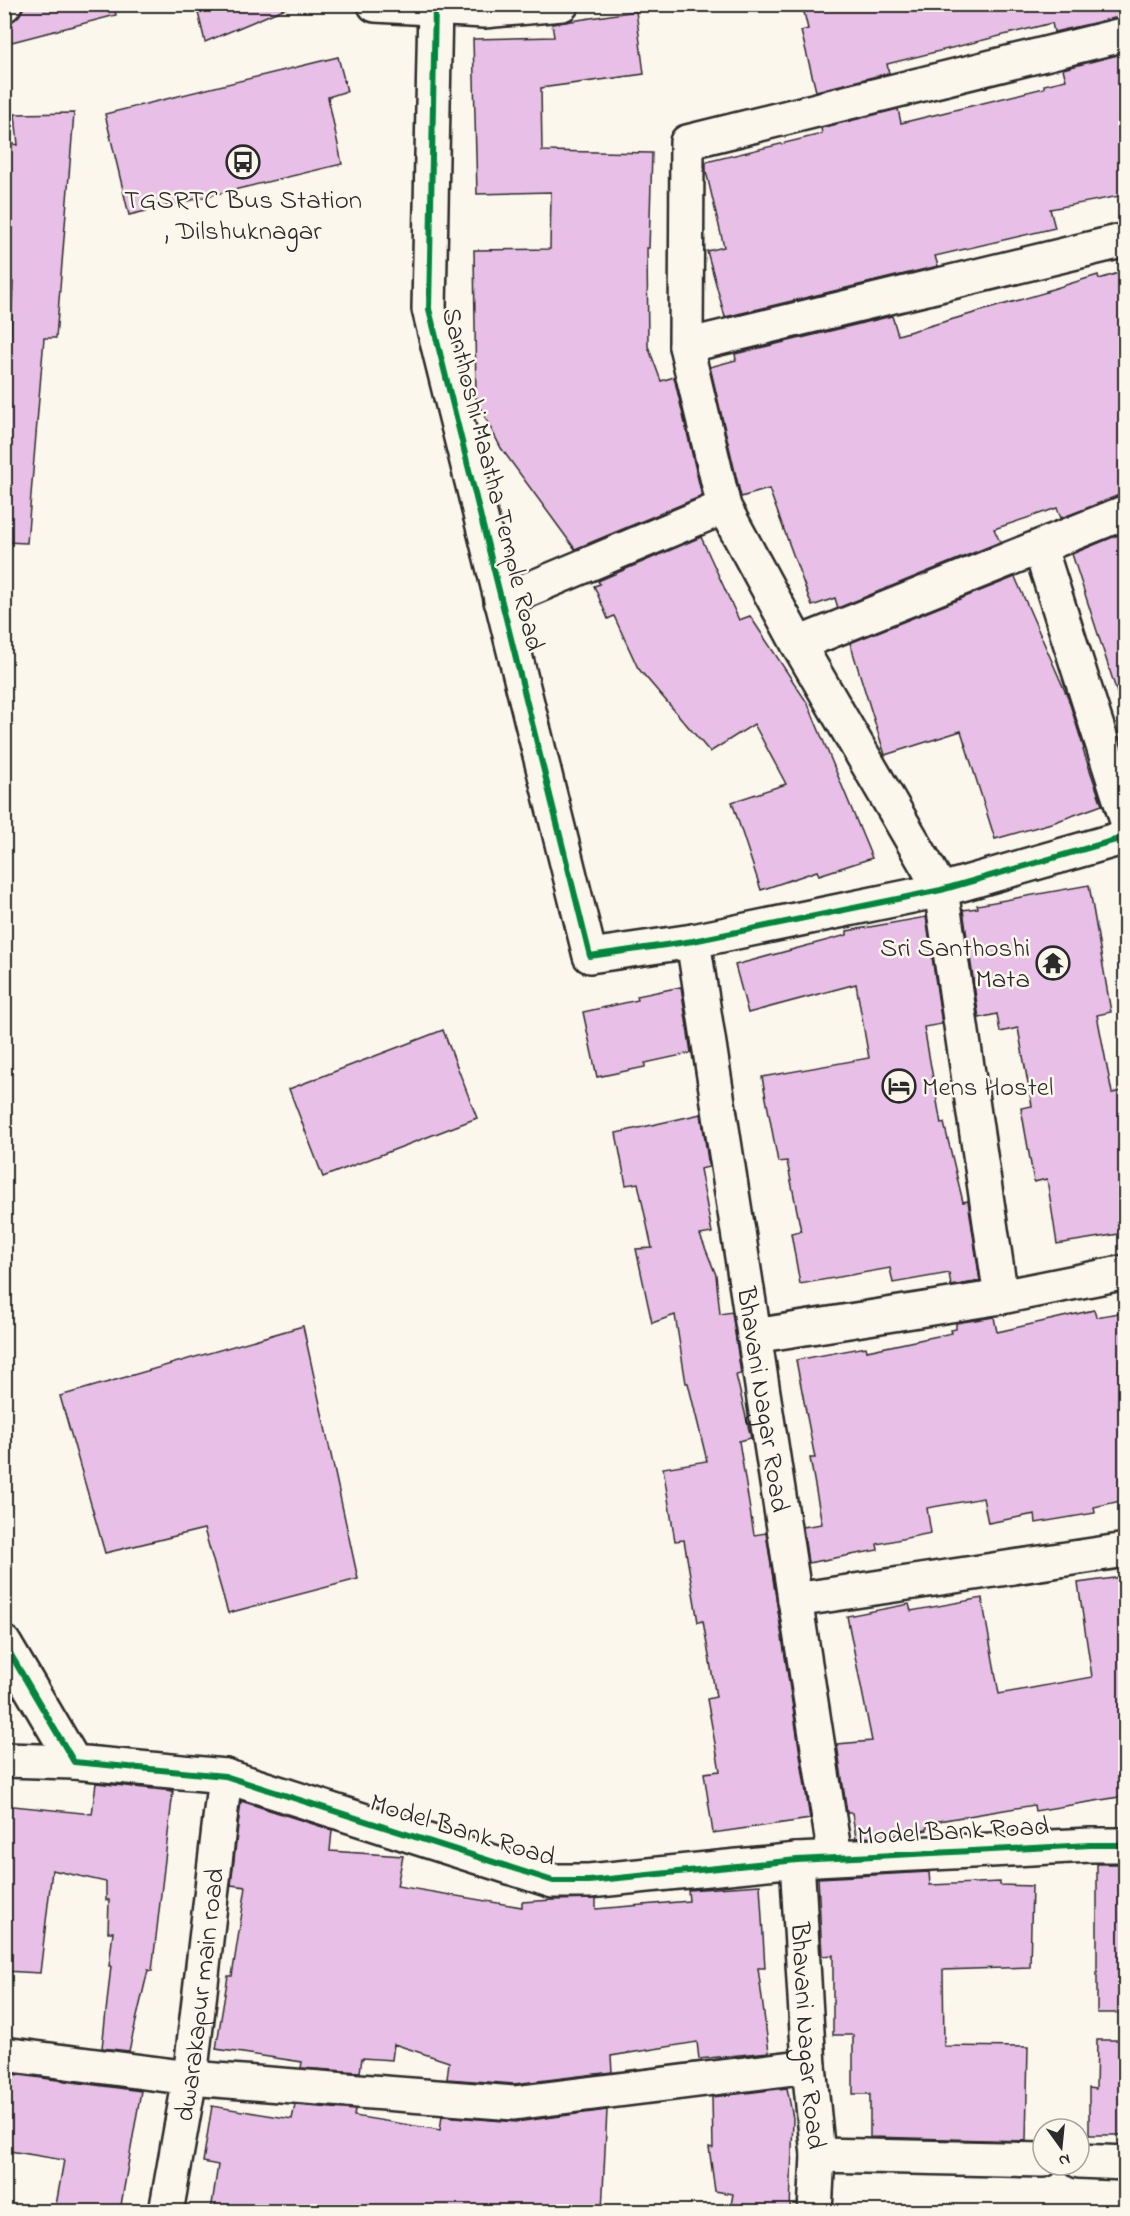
<svg xmlns="http://www.w3.org/2000/svg" width="1130" height="2216" viewBox="0 0 1130 2216" font-family="'Indie Flower',sans-serif">
<style>
.building{fill:#e8bfe7;stroke:#2b2b2b;stroke-width:1.5}
.lines{fill:none;stroke-linecap:round;stroke-linejoin:round}
.minor-casing{stroke:#2b2b2b;stroke-width:38}
.trunk-casing{stroke:#2b2b2b;stroke-width:38}
.minor{stroke:#fbf7ec;stroke-width:33}
.trunk{stroke:#fbf7ec;stroke-width:33}
.cycleway-casing{stroke:#fbf7ec;stroke-width:10}
.cycleway{stroke:#00873e;stroke-width:6}
.labels{text-anchor:middle;stroke-width:5;stroke-linejoin:round;paint-order:stroke}
.poi-label{font-size:27px;fill:#2b2b2b;stroke:#fbf7ec}
.street-label{font-size:27px;fill:#2b2b2b;stroke:#fbf7ec}
</style>
<rect width="100%" height="100%" fill="#fbf7ec"/>
<filter id="ink" filterUnits="userSpaceOnUse"><feTurbulence type="fractalNoise" baseFrequency=".0167" numOctaves="2"/><feDisplacementMap in="SourceGraphic" scale="12" xChannelSelector="R" yChannelSelector="G"/><feConvolveMatrix kernelMatrix="1 2 1 2 8 2 1 2 1" color-interpolation-filters="sRGB"/></filter>
<g filter="url(#ink)">
<g class="building">
<polygon points="23,4 114,4 116,15 4,44 4,23 17,18 23,9"/>
<polygon points="196,4 293,4 293,5 205,42"/>
<polygon points="802,4 1125,4 1125,16 1054,32 1052,23 887,64 889,73 816,91 801,31 808,29"/>
<polygon points="636,11 644,74 541,88 542,151 652,153 649,248 647,248 648,346 661,381 674,377 702,496 575,549 501,448 476,399 474,250 550,249 551,192 477,194 473,39 554,37 552,24"/>
<polygon points="1125,53 1125,119 1117,121 1125,160 1125,195 1050,209 1055,228 935,256 938,266 725,317 707,251 724,247 706,171 706,162 822,134 821,128 898,109 901,123 1044,88 1044,85 1066,80 1063,69"/>
<polygon points="338,57 347,91 328,97 342,164 129,215 105,114"/>
<polygon points="74,113 56,338 44,338 27,543 4,542 4,357 10,357 13,282 7,282 9,143 18,145 15,114"/>
<polygon points="1125,271 1125,494 1061,518 1057,508 994,529 1000,542 838,608 835,598 812,606 769,489 741,497 710,367 736,360 735,354 892,316 898,335 1047,292 1046,291 1098,275 1099,279"/>
<polygon points="1125,532 1125,698 1119,699 1072,554"/>
<polygon points="701,537 739,620 750,616 808,704 872,858 819,875 817,871 761,890 732,802 786,784 754,724 710,752 638,668 614,616 608,619 594,586 600,584 598,581"/>
<polygon points="1015,577 1068,698 1084,749 1083,750 1102,805 1055,822 995,839 961,731 885,755 850,643"/>
<polygon points="1089,885 1111,1012 1097,1015 1112,1093 1122,1091 1125,1115 1125,1233 1057,1244 1047,1179 1034,1182 1021,1108 1032,1106 1018,1028 1000,1032 997,1014 979,1018 963,910 978,908 977,905"/>
<polygon points="926,917 942,1024 924,1027 941,1124 944,1123 963,1202 968,1201 980,1281 951,1286 949,1273 893,1283 890,1268 800,1284 791,1233 801,1231 787,1161 778,1162 762,1077 869,1058 856,984 748,1013 735,965 847,935 847,931"/>
<polygon points="681,987 691,1053 645,1063 645,1067 597,1077 583,1012 638,1000 637,996"/>
<polygon points="443,1030 477,1118 323,1177 289,1089"/>
<polygon points="701,1114 709,1167 700,1169 712,1233 700,1235 716,1275 720,1314 732,1312 741,1374 736,1375 751,1438 739,1441 754,1535 766,1533 810,1819 713,1833 704,1773 720,1771 707,1699 716,1697 703,1621 698,1622 684,1540 675,1541 663,1468 707,1461 688,1383 686,1383 675,1315 652,1323 636,1249 652,1248 638,1183 626,1185 616,1133"/>
<polygon points="1094,1310 1096,1317 1125,1312 1125,1500 1094,1507 1095,1513 1036,1523 1035,1514 988,1523 983,1498 927,1508 931,1533 877,1544 878,1550 808,1563 803,1527 822,1524 810,1458 815,1458 796,1360 866,1347 867,1351 952,1333 951,1330 956,1329 956,1323 994,1317 997,1332"/>
<polygon points="303,1326 358,1579 228,1613 204,1529 105,1553 60,1396"/>
<polygon points="1121,1577 1125,1606 1125,1796 1035,1811 1034,1805 927,1823 927,1830 893,1836 856,1838 852,1813 847,1813 837,1744 872,1741 847,1616 909,1604 911,1611 982,1598 999,1694 1092,1677 1078,1583"/>
<polygon points="96,1783 173,1791 152,1971 148,1970 129,2051 102,2048 111,1966 109,1966 113,1932 108,1932 109,1900 106,1900 106,1882 52,1870 40,1973 4,1971 4,1805 92,1814"/>
<polygon points="241,1801 332,1830 330,1851 403,1856 397,1886 522,1907 522,1902 553,1900 596,1899 596,1909 689,1901 688,1890 760,1885 765,1968 758,1968 769,2052 699,2059 697,2042 611,2056 612,2072 514,2084 447,2079 449,2062 394,2044 392,2060 362,2058 360,2072 301,2068 302,2062 216,2049 228,1976 232,1976 246,1887 231,1885"/>
<rect x="1097" y="1864" width="28" height="149"/>
<polygon points="929,1872 930,1885 1000,1882 1000,1885 1032,1886 1030,1967 943,1970 944,2046 1028,2047 1026,2141 870,2137 870,2094 853,2094 853,2035 833,2035 833,1955 822,1956 818,1878"/>
<polygon points="1097,2040 1125,2040 1125,2135 1089,2135 1089,2088 1096,2089"/>
<polygon points="4,2073 141,2091 120,2211 55,2211 64,2160 4,2150"/>
<polygon points="787,2088 793,2118 790,2211 730,2211 733,2194 715,2191 709,2147 713,2148 712,2097"/>
<polygon points="295,2105 355,2110 354,2116 440,2130 442,2116 516,2122 607,2110 602,2211 211,2211 218,2165 203,2162 212,2106 292,2119"/>
</g>
<g class="lines">
<g class="minor-casing">
<g id="minor">
<polyline points="435,4 429,309 590,956 693,941 941,890 1126,837"/>
<polyline points="375,5 484,11 562,4"/>
<polyline points="686,346 1126,240"/>
<polyline points="1040,548 1126,818"/>
<polyline points="501,601 724,507"/>
<polyline points="798,644 724,507 686,346 687,142 1126,34"/>
<path id="s1" d="M 693,941 L 835,1857"/>
<polyline points="1001,1297 941,890 798,644 1126,512"/>
<polyline points="754,1336 1001,1297 1126,1272"/>
<polyline points="795,1600 1126,1550"/>
<polyline points="4,1643 74,1762 225,1776 553,1881 589,1881 797,1860 1090,1845 1126,1845"/>
<polyline points="4,1760 74,1762"/>
<path id="s2" d="M 797,1860 L 809,2066 L 818,2155 L 815,2212"/>
<polyline points="4,2054 190,2078 514,2103 809,2066"/>
<polyline points="818,2155 1043,2160"/>
<polyline points="1079,2161 1126,2163"/>
<path id="s3" d="M 166,2212 L 190,2078 L 225,1776"/>
</g>
</g>
<g class="trunk-casing">
<polyline id="trunk" points="4,5 5,4"/>
</g>
<use href="#minor" class="minor"/>
<use href="#trunk" class="trunk"/>
<g class="cycleway-casing">
<g id="cycleway">
<polyline points="435,4 429,309 590,956 693,941 941,890 1126,837"/>
<polyline points="4,1643 74,1762 225,1776 553,1881 589,1881 797,1860 1090,1845 1126,1845"/>
</g>
</g>
<use href="#cycleway" class="cycleway"/>
</g>
</g>
<defs>
<g id="bus-ring" transform="scale(1.725)"><circle r="9.5" fill="#fbf7ec" stroke="#2b2b2b" stroke-width="1.5"/><path d="M-5-6H5V4H4V6H2V4H-2V6H-4V4H-5ZM-3.5-4V0h7V-4ZM-3.5 1.2v1.5H-2V1.2ZM2 1.2v1.5H3.5V1.2Z" fill="#2b2b2b"/></g>
<g id="temple-ring" transform="scale(1.725)"><circle r="9.5" fill="#fbf7ec" stroke="#2b2b2b" stroke-width="1.5"/><path d="M0-6L5-2H3V0L6.5 2.5H4V6H1.5V3h-3V6H-4V2.5H-6.5L-3 0V-2H-5Z" fill="#2b2b2b"/></g>
<g id="hotel-ring" transform="scale(1.725)"><circle r="9.5" fill="#fbf7ec" stroke="#2b2b2b" stroke-width="1.5"/><path d="M-6-4.5h1.5V1H6V5H4.5V3h-9V5H-6ZM-4 0a1.8 1.8 0 1 1 3.6 0ZM.5 0V-2.5h3Q6-2.5 6 0Z" fill="#2b2b2b"/></g>
</defs>
<g fill-rule="evenodd">
<use href="#bus-ring" x="243" y="162"/>
<use href="#temple-ring" x="1053" y="963"/>
<use href="#hotel-ring" x="899" y="1086"/>
</g>
<g class="labels">
<g class="poi-label">
<text x="243" y="208">TGSRTC Bus Station<tspan x="243" dy="31">, Dilshuknagar</tspan></text>
<text x="1030" y="956" text-anchor="end">Sri Santhoshi<tspan x="1030" dy="31">Mata</tspan></text>
<text x="922" y="1095" text-anchor="start">Mens Hostel</text>
</g>
<g class="street-label">
<text transform="translate(494 479) rotate(76)" y="9">Santhoshi Maatha Temple Road</text>
<text dy="9" stroke="none"><textPath href="#s1" startOffset="464">Bhavani Nagar Road</textPath></text>
<text transform="translate(463 1829) rotate(17)" y="9">Model Bank Road</text>
<text transform="translate(953 1830) rotate(-3)" y="9">Model Bank Road</text>
<text dy="9" stroke="none"><textPath href="#s3" startOffset="220">dwarakapur main road</textPath></text>
<text dy="9" stroke="none"><textPath href="#s2" startOffset="176">Bhavani Nagar Road</textPath></text>
</g>
</g>
<rect width="1130" height="2216" fill="none" stroke="#fbf7ec" stroke-width="24"/>
<rect x="12" y="12" width="1106" height="2192" fill="none" stroke="#2b2b2b" stroke-width="2" filter="url(#ink)"/>
<g transform="translate(1061 2147) rotate(165)"><circle r="28" fill="#fbf7ec" stroke="#a8a59f" stroke-width="1.5"/>
<path d="M0-4.5L10 22L0 15L-10 22Z" fill="#2b2b2b"/>
<text y="-9" font-size="16" font-weight="bold" text-anchor="middle" fill="#2b2b2b">N</text>
</g>
</svg>
